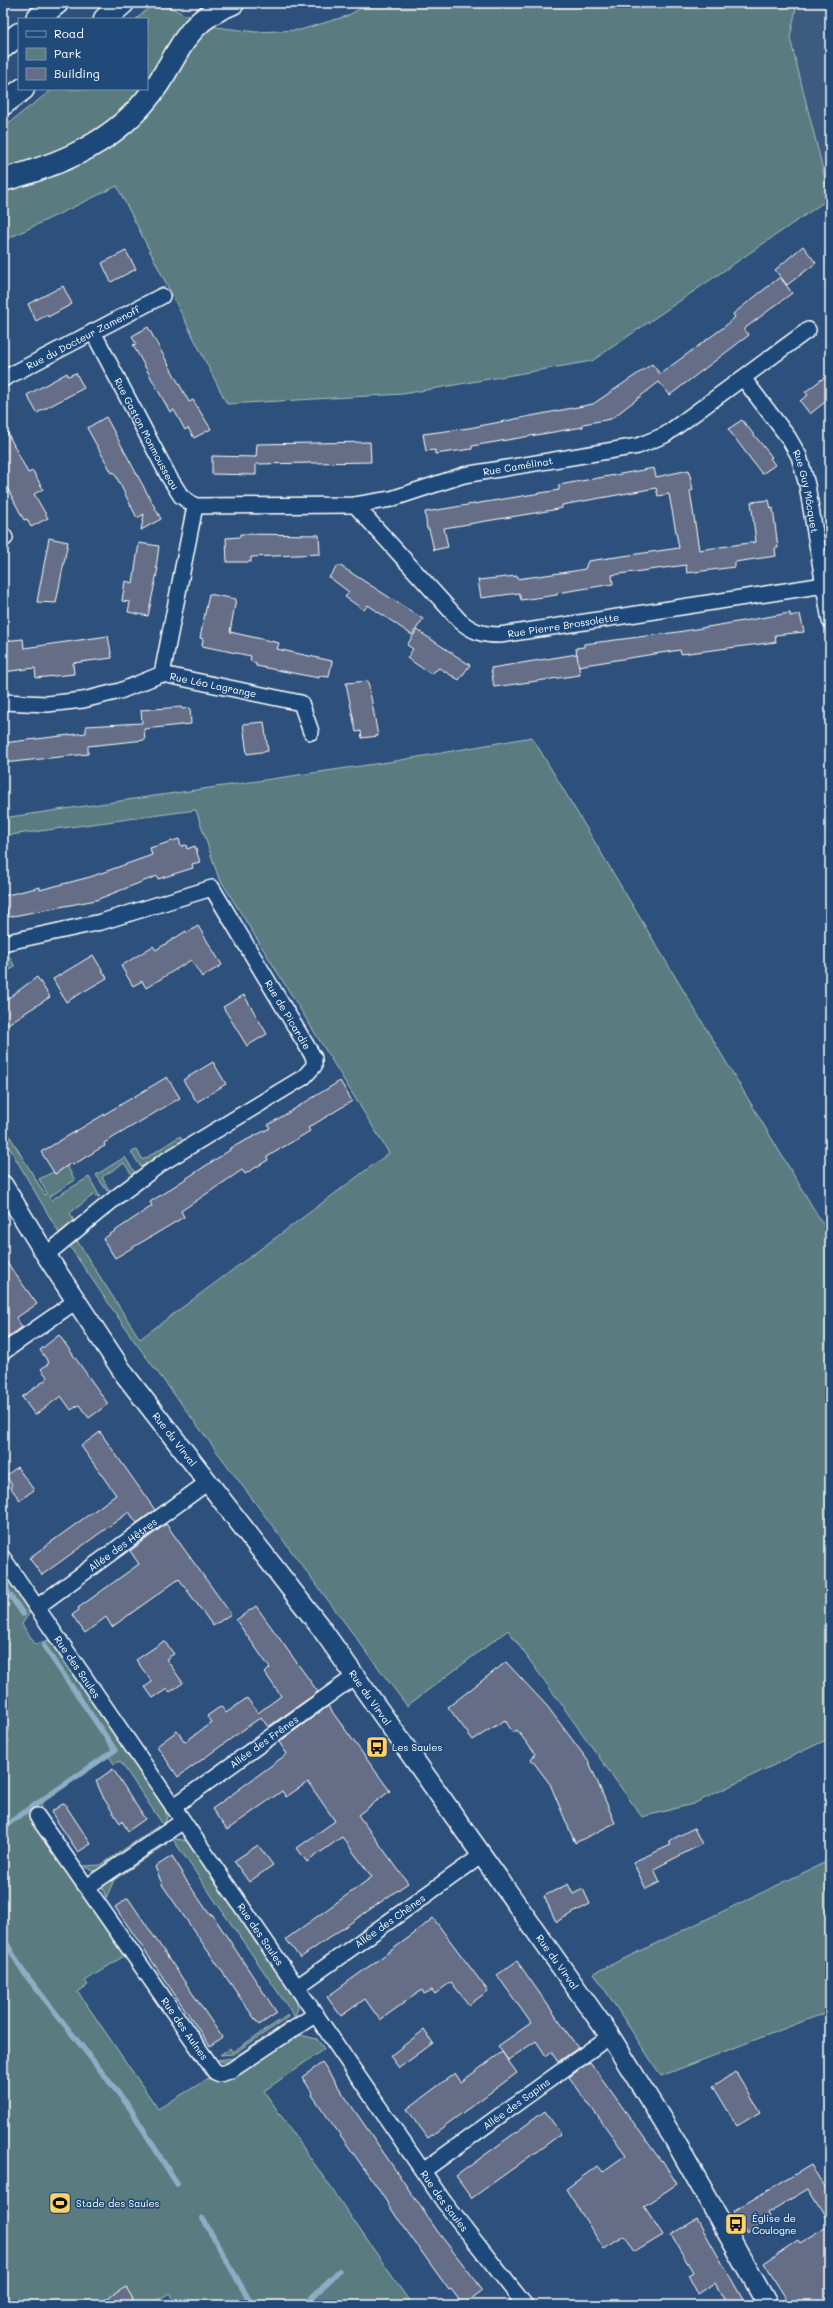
<svg xmlns="http://www.w3.org/2000/svg" width="833" height="2308" viewBox="0 0 833 2308" font-family="Mali,sans-serif">
<style>
.built{fill:#3e5a7f}
.green{fill:#5a7c80;stroke:#acbec0}
.lines{fill:none;stroke-linecap:round;stroke-linejoin:round}
.stream{stroke:#8cadc4;stroke-width:5.5}
.building{fill:#656e86;stroke:#fff}
.minor-casing{stroke:#fff;stroke-width:18}
.tertiary-casing{stroke:#fff;stroke-width:22}
.motorway-casing{stroke:#fff;stroke-width:25}
.minor{stroke:#1f4a7a;stroke-width:15}
.tertiary{stroke:#1f4a7a;stroke-width:19}
.motorway{stroke:#1f4a7a;stroke-width:22}
.labels{text-anchor:middle;stroke-width:3.5;stroke-linejoin:round;paint-order:stroke}
.street-label{font-size:10px;fill:#fff;stroke:#1f4a7a}
.poi-label{font-size:10px;fill:#fff;stroke:#1f4a7a;text-anchor:start}
</style>
<rect width="100%" height="100%" fill="#2d517c"/>
<filter id="ink" filterUnits="userSpaceOnUse"><feTurbulence type="fractalNoise" baseFrequency=".025" numOctaves="2"/><feDisplacementMap in="SourceGraphic" scale="8" xChannelSelector="R" yChannelSelector="G"/><feConvolveMatrix kernelMatrix="1 2 1 2 8 2 1 2 1" color-interpolation-filters="sRGB"/></filter>
<g filter="url(#ink)">
<polygon class="built" points="797,3 830,3 830,197 790,38"/>
<g class="green">
<polygon points="155,3 161,3 208,26 256,32 300,30 347,16 370,3 797,3 790,38 830,198 592,361 403,394 227,404 117,186 3,241 3,127 53,89 147,89 147,19 136,19"/>
<polygon points="532,737 830,1236 830,1738 693,1804 642,1817 508,1630 407,1706 135,1342 70,1247 77,1241 140,1339 389,1153 218,876 196,810 3,836 3,818 395,761"/>
<polygon points="8,954 15,967 3,974 3,955"/>
<polygon points="3,1125 45,1195 47,1193 39,1179 53,1172 55,1174 67,1166 75,1180 49,1197 51,1200 89,1177 100,1197 93,1195 70,1213 74,1221 59,1233 3,1137"/>
<polygon points="180,1136 182,1141 141,1167 131,1152 137,1150 143,1160"/>
<polygon points="125,1157 135,1173 132,1175 124,1163 102,1177 109,1190 107,1191 96,1175"/>
<polygon points="3,1572 31,1611 22,1624 35,1644 49,1640 165,1809 167,1817 164,1826 120,1761 114,1764 108,1755 39,1801 42,1807 28,1816 124,1956 85,1981 88,1985 78,1992 158,2109 209,2078 225,2082 300,2035 317,2039 324,2049 264,2091 412,2305 177,2305 170,2293 149,2305 3,2305"/>
<polygon points="158,1826 160,1830 101,1870 94,1871 84,1866 101,1865"/>
<polygon points="172,1838 187,1841 296,2000 298,2008 295,2017"/>
<polygon points="165,1841 167,1844 114,1880 106,1898 103,1888 106,1881"/>
<polygon points="830,1860 830,2011 661,2076 594,1973"/>
<polygon points="288,2015 289,2017 233,2054 220,2055 230,2048 232,2052"/>
<polygon points="289,2021 290,2023 231,2062 222,2062 218,2060 233,2058"/>
</g>
<g class="lines">
<g class="stream">
<polyline points="3,1585 23,1614"/>
<polyline points="3,1827 115,1750 44,1646"/>
<polyline points="3,1937 22,1970 130,2108 177,2184"/>
<polyline points="203,2219 252,2305"/>
<polyline points="304,2305 339,2271"/>
</g>
</g>
<g class="building">
<polygon points="803,246 816,263 787,285 775,270"/>
<polygon points="126,251 136,269 111,282 102,263"/>
<polygon points="780,277 792,293 744,329 749,335 670,395 659,382 611,419 583,424 583,427 472,446 472,449 435,454 435,450 426,451 423,434 469,428 593,404 652,364 660,374 724,327 735,317 733,314"/>
<polygon points="63,286 72,304 48,317 47,315 36,321 28,304"/>
<polygon points="148,327 189,402 193,400 211,429 194,438 188,428 185,430 174,410 170,412 133,345 136,344 132,336"/>
<polygon points="67,373 68,376 76,373 84,388 37,413 27,395"/>
<polygon points="830,373 830,398 810,414 800,401 808,395 805,392"/>
<polygon points="106,417 161,519 141,530 144,514 137,518 114,472 112,473 87,428"/>
<polygon points="742,420 772,457 770,458 775,465 762,474 728,429"/>
<polygon points="3,424 28,473 33,471 43,489 34,494 48,518 31,527 27,519 24,520 3,480"/>
<polygon points="370,442 371,462 256,464 256,475 212,474 212,456 256,457 257,444"/>
<polygon points="654,468 656,477 689,470 693,490 690,491 699,550 756,542 751,502 769,500 771,509 773,508 778,548 775,548 776,556 735,562 735,567 687,573 686,565 612,575 613,584 557,593 557,595 521,600 519,593 481,598 478,580 517,576 517,579 574,571 585,569 588,561 679,548 669,494 658,496 656,488 562,505 562,508 553,510 444,528 448,547 434,550 429,529 427,529 425,512 559,490 559,485"/>
<polygon points="240,534 319,535 320,554 251,557 251,562 227,562 226,538 240,537"/>
<polygon points="49,538 68,542 56,603 37,602"/>
<polygon points="139,543 159,546 156,568 158,568 148,616 128,612 130,602 122,601 125,581 133,583"/>
<polygon points="339,565 423,619 412,635 368,605 364,610 345,597 349,592 329,577"/>
<polygon points="209,594 236,599 230,632 279,643 277,649 332,661 329,677 319,676 319,678 256,666 256,663 250,661 251,656 202,646 203,639 200,638"/>
<polygon points="790,613 790,616 800,614 804,632 775,635 776,642 681,654 680,650 578,666 576,648 584,647 584,644 678,632"/>
<polygon points="417,630 470,665 459,680 439,668 431,674 407,658 413,649 407,645"/>
<polygon points="108,636 112,658 73,663 74,674 36,678 35,668 3,672 3,641 23,639 24,648"/>
<polygon points="577,654 580,675 494,687 491,668"/>
<polygon points="368,681 378,736 362,738 361,731 356,732 346,683"/>
<polygon points="181,707 182,709 190,708 191,724 144,729 145,740 88,746 88,754 3,763 3,743 86,733 86,726 142,723 141,710"/>
<polygon points="264,722 268,751 247,754 243,724"/>
<polygon points="179,839 181,846 186,845 187,849 195,846 200,862 192,864 193,868 158,879 157,876 96,900 8,917 3,896 40,887 40,890 90,877 152,855 150,848"/>
<polygon points="198,926 222,965 202,977 191,960 146,988 142,981 133,986 121,966 153,946 156,950 186,931 187,933"/>
<polygon points="93,955 107,978 66,1002 53,979"/>
<polygon points="37,977 50,997 3,1027 3,1002"/>
<polygon points="244,995 267,1034 247,1046 223,1007"/>
<polygon points="213,1062 226,1084 197,1102 183,1080"/>
<polygon points="167,1077 180,1098 104,1143 105,1146 99,1149 73,1165 71,1163 55,1174 41,1152"/>
<polygon points="340,1081 352,1101 308,1128 310,1131 267,1157 268,1160 245,1174 242,1170 181,1211 184,1217 115,1258 103,1239 152,1206 150,1202 230,1150 229,1149 270,1128 268,1125"/>
<polygon points="3,1257 37,1304 16,1318 22,1327 3,1341"/>
<polygon points="59,1335 108,1404 89,1418 79,1405 71,1410 61,1396 35,1415 22,1397 48,1378 41,1369 49,1363 40,1350"/>
<polygon points="100,1432 155,1510 137,1523 129,1512 42,1575 29,1558 116,1495 81,1446"/>
<polygon points="17,1467 34,1490 20,1500 10,1487 12,1485 6,1476"/>
<polygon points="166,1524 231,1614 213,1626 179,1579 112,1627 106,1617 85,1633 72,1615 79,1610 78,1608 139,1564 130,1551"/>
<polygon points="256,1606 318,1692 268,1727 261,1717 178,1777 157,1746 177,1731 185,1742 212,1722 207,1716 221,1706 226,1713 247,1698 258,1713 281,1696 265,1673 270,1668 236,1620"/>
<polygon points="164,1641 174,1654 166,1659 183,1683 170,1692 167,1689 153,1698 145,1687 152,1682 136,1660"/>
<polygon points="506,1662 547,1706 589,1762 615,1823 575,1843 550,1784 531,1759 535,1754 517,1730 513,1733 505,1720 473,1740 448,1707"/>
<polygon points="328,1706 390,1791 358,1815 408,1883 300,1958 286,1939 372,1877 342,1837 307,1862 297,1848 335,1821 308,1782 286,1797 282,1791 227,1830 212,1809 287,1754 279,1742"/>
<polygon points="113,1769 145,1819 128,1831 122,1821 120,1823 104,1799 96,1781"/>
<polygon points="64,1803 91,1844 78,1852 51,1812"/>
<polygon points="694,1828 702,1844 654,1869 660,1882 646,1889 633,1862 671,1845 669,1841"/>
<polygon points="258,1845 273,1865 249,1882 234,1861"/>
<polygon points="172,1856 183,1873 182,1874 210,1915 212,1914 277,2013 259,2025 163,1886 155,1867"/>
<polygon points="568,1884 573,1894 583,1889 590,1904 556,1922 544,1896"/>
<polygon points="128,1898 222,2037 210,2046 115,1907"/>
<polygon points="433,1918 488,1991 469,2005 451,1982 435,1994 432,1990 424,1994 422,1990 380,2020 365,1999 341,2016 327,1997 415,1933"/>
<polygon points="517,1961 578,2048 558,2062 551,2052 546,2056 536,2041 508,2060 498,2046 531,2023 497,1975"/>
<polygon points="424,2030 433,2043 399,2068 390,2056"/>
<polygon points="502,2052 517,2073 428,2138 407,2109 455,2073 461,2082"/>
<polygon points="590,2062 661,2161 662,2160 677,2184 644,2206 663,2235 635,2252 625,2236 604,2249 566,2189 597,2166 602,2172 626,2155 569,2077"/>
<polygon points="322,2063 438,2232 483,2290 463,2305 451,2289 449,2290 406,2230 405,2230 377,2187 312,2095 313,2094 302,2077"/>
<polygon points="736,2072 760,2112 737,2126 713,2086"/>
<polygon points="545,2111 561,2134 472,2198 456,2176"/>
<polygon points="811,2165 830,2196 830,2305 790,2305 764,2263 798,2240 800,2243 830,2225 808,2189 767,2213 770,2219 747,2233 733,2211"/>
<polygon points="697,2219 746,2305 727,2305 715,2283 698,2294 688,2275 693,2272 671,2235"/>
<polygon points="126,2287 133,2299 124,2305 96,2305"/>
</g>
<g class="lines">
<g class="minor-casing">
<g id="minor">
<path id="s1" d="M 93,332 L 169,477 L 181,496 L 195,506 L 162,674"/>
<path id="s2" d="M 743,378 L 788,437 L 799,456 L 807,485 L 830,621"/>
<path id="s3" d="M 3,379 L 162,296"/>
<path id="s4" d="M 355,505 L 460,621 C 473,632 483,635 500,635 L 824,585"/>
<path id="s5" d="M 195,506 L 355,505 L 391,499 L 464,475 L 638,446 L 665,435 L 808,330"/>
<polyline points="3,535 5,538"/>
<path id="s6" d="M 3,702 L 47,704 L 83,700 L 120,691 L 162,674 L 301,703 L 311,732"/>
<path id="s7" d="M 3,943 L 101,922 L 212,888 L 314,1058 L 314,1066 L 304,1077 L 162,1163 L 119,1195 L 46,1255"/>
<polyline points="3,1352 76,1301"/>
<path id="s8" d="M 3,1558 L 444,2202 L 525,2305"/>
<path id="s9" d="M 37,1607 L 208,1482"/>
<path id="s10" d="M 173,1807 L 355,1676"/>
<path id="s11" d="M 37,1816 L 215,2072 L 220,2074 L 230,2071 L 316,2014"/>
<polyline points="87,1887 183,1821"/>
<path id="s12" d="M 297,1987 L 482,1855"/>
<path id="s13" d="M 423,2171 L 610,2036"/>
</g>
</g>
<g class="tertiary-casing">
<g id="tertiary">
<path id="s14" d="M 3,1185 L 46,1255 L 125,1375 L 321,1628 L 610,2036 L 674,2139 L 768,2305"/>
</g>
</g>
<g class="motorway-casing">
<g id="motorway">
<polyline points="37,19 57,3"/>
<polyline points="105,19 123,3"/>
<polyline points="3,47 19,34"/>
<polyline points="3,104 23,89"/>
<path d="M 3,180 C 58,165 109,145 146,100 C 180,60 178,24 233,3"/>
</g>
</g>
<use href="#minor" class="minor"/>
<use href="#tertiary" class="tertiary"/>
<use href="#motorway" class="motorway"/>
</g>
</g>
<defs>
<g id="bus-square" transform="scale(1.15)"><rect x="-9" y="-9" width="18" height="18" rx="4" fill="#ffd166" stroke="#1f4a7a"/><path d="M-5-6H5V4H4V6H2V4H-2V6H-4V4H-5ZM-3.5-4V0h7V-4ZM-3.5 1.2v1.5H-2V1.2ZM2 1.2v1.5H3.5V1.2Z" fill="#111"/></g>
<g id="stadium-square" transform="scale(1.15)"><rect x="-9" y="-9" width="18" height="18" rx="4" fill="#ffd166" stroke="#1f4a7a"/><path d="M0-5a6.5 5 0 1 0 0 10a6.5 5 0 1 0 0-10ZM-3.5-1.8h7v3.6h-7Z" fill="#111"/></g>
</defs>
<g fill-rule="evenodd">
<use href="#bus-square" x="377" y="1747"/>
<use href="#stadium-square" x="60" y="2203"/>
<use href="#bus-square" x="736" y="2224"/>
</g>
<g class="labels">
<g class="street-label">
<text dy="4" stroke="none"><textPath href="#s3" startOffset="90">Rue du Docteur Zamenoff</textPath></text>
<text dy="4" stroke="none"><textPath href="#s1" startOffset="115">Rue Gaston Monmousseau</textPath></text>
<text dy="4" stroke="none"><textPath href="#s5" startOffset="328">Rue Camélinat</textPath></text>
<text dy="4" stroke="none"><textPath href="#s2" startOffset="132">Rue Guy Môcquet</textPath></text>
<text dy="4" stroke="none"><textPath href="#s4" startOffset="264">Rue Pierre Brossolette</textPath></text>
<text dy="4" stroke="none"><textPath href="#s6" startOffset="216">Rue Léo Lagrange</textPath></text>
<text dy="4" stroke="none"><textPath href="#s7" startOffset="364">Rue de Picardie</textPath></text>
<text dy="4" stroke="none"><textPath href="#s14" startOffset="307">Rue du Virval</textPath></text>
<text dy="4" stroke="none"><textPath href="#s9" startOffset="106">Allée des Hêtres</textPath></text>
<text dy="4" stroke="none"><textPath href="#s8" startOffset="132">Rue des Saules</textPath></text>
<text dy="4" stroke="none"><textPath href="#s14" startOffset="631">Rue du Virval</textPath></text>
<text dy="4" stroke="none"><textPath href="#s10" startOffset="112">Allée des Frênes</textPath></text>
<text dy="4" stroke="none"><textPath href="#s12" startOffset="114">Allée des Chênes</textPath></text>
<text dy="4" stroke="none"><textPath href="#s8" startOffset="456">Rue des Saules</textPath></text>
<text dy="4" stroke="none"><textPath href="#s14" startOffset="955">Rue du Virval</textPath></text>
<text dy="4" stroke="none"><textPath href="#s11" startOffset="259">Rue des Aulnes</textPath></text>
<text dy="4" stroke="none"><textPath href="#s13" startOffset="115">Allée des Sapins</textPath></text>
<text dy="4" stroke="none"><textPath href="#s8" startOffset="780">Rue des Saules</textPath></text>
</g>
<g class="poi-label">
<text x="392" y="1751">Les Saules</text>
<text x="76" y="2207">Stade des Saules</text>
<text x="752" y="2222">Église de<tspan x="752" dy="12">Coulogne</tspan></text>
</g>
</g>
<rect width="833" height="2308" fill="none" stroke="#1f4a7a" stroke-width="16"/>
<rect x="8" y="8" width="817" height="2292" fill="none" stroke="#fff" stroke-width="1.5" filter="url(#ink)"/>
<rect x="18" y="18" width="130" height="72" fill="#1f4a7a" stroke="#7992af"/>
<rect x="26" y="31" width="20" height="6" fill="#1f4a7a" stroke="#7992af"/>
<text x="54" y="38" font-size="12" fill="#ffffff">Road</text>
<rect x="26" y="48" width="20" height="12" fill="#5a7c80" stroke="#7992af"/>
<text x="54" y="58" font-size="12" fill="#ffffff">Park</text>
<rect x="26" y="68" width="20" height="12" fill="#656e86" stroke="#7992af"/>
<text x="54" y="78" font-size="12" fill="#ffffff">Building</text>
</svg>
